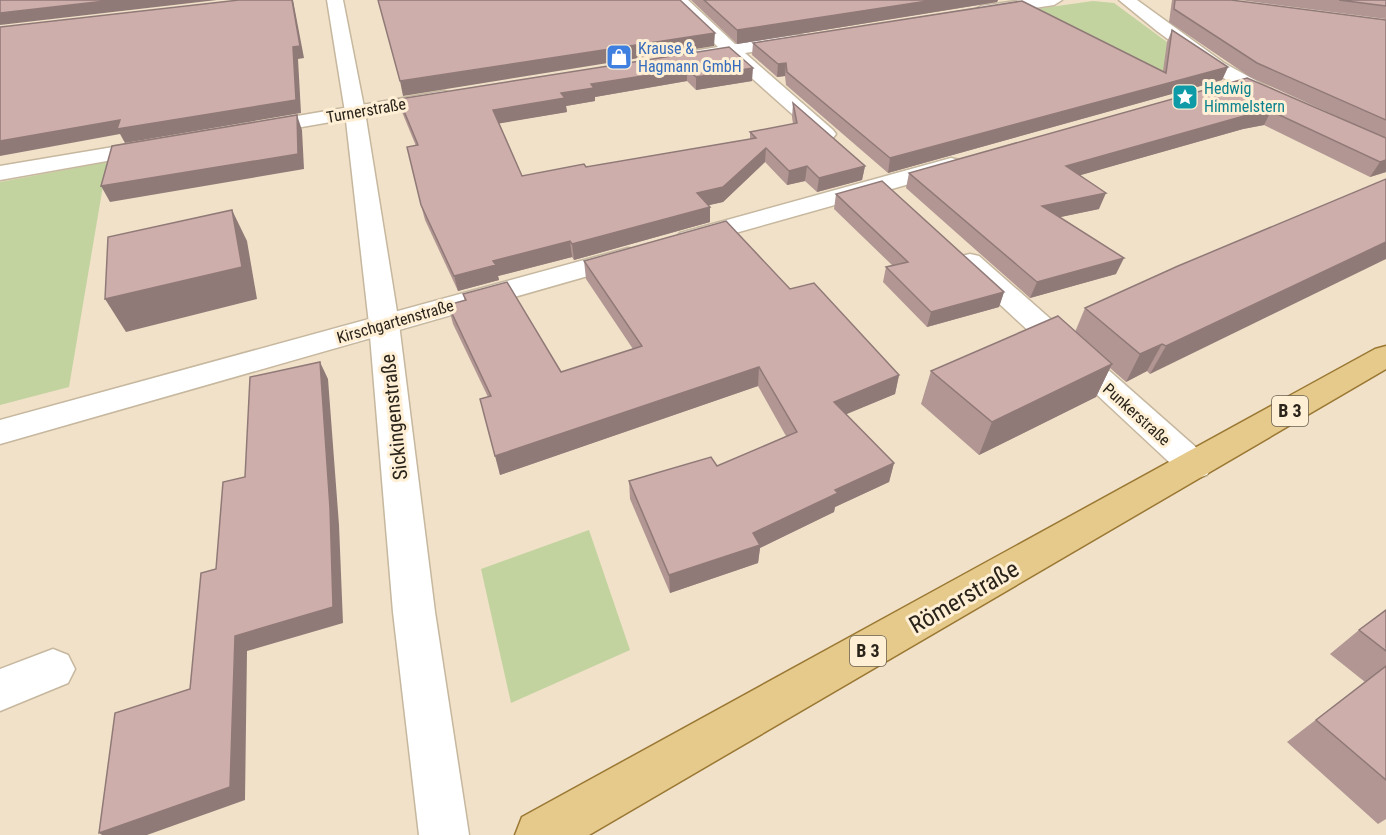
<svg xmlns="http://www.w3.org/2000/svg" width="1386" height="835" viewBox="0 0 1386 835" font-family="'Roboto Condensed',sans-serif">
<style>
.green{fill:#c2d3a0}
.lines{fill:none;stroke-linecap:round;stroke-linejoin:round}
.minor-casing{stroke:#c6b79f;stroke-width:3}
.secondary-casing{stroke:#c6b79f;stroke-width:3}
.primary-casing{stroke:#9a7833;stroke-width:3}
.minor{fill:#fff;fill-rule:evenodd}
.secondary{fill:#fff;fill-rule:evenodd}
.primary{fill:#e6ca8c;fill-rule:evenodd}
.wall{fill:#b19693}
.shaded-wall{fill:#907a78}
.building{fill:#ceaeab;stroke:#907a78;stroke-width:1.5}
.labels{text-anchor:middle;stroke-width:6;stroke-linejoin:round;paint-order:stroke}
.far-shop-label{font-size:16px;fill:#366cbe;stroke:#feefd5;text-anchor:start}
.far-culture-label{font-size:16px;fill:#0d838f;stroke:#feefd5;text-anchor:start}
.far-street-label{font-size:16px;fill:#2a241b;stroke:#feefd5}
.shield{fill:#feefd5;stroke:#6a6153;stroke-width:1.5}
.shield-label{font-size:18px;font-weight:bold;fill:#2a241b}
.street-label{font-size:20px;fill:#2a241b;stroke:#feefd5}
.near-street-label{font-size:24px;fill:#2a241b;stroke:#feefd5}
</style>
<rect width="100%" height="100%" fill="#f1e1c8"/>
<g class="green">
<polygon points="1093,1 1114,3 1209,73 1174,91 1021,11"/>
<polygon points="107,162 69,387 0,405 0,182"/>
<polygon points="589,530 630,650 511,703 481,569"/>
</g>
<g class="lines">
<g class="minor-casing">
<g id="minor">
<polygon points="671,0 688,0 735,44 797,35 803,36 805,40 803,44 745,53 833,130 836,134 833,138 826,140 819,138 727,56 688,62 682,61 679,57 682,53 718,47"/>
<polygon points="1023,0 1062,0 1054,5 981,16 973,11 981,6"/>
<polygon points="1119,0 1137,0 1224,63 1284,96 1287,100 1284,104 1270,104 1211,71 1157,31"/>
<polygon points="444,91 451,93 454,97 451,101 256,135 249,133 246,129 249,125 256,123"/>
<polygon points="155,140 163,141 166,146 163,151 0,180 0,166"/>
<polygon points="951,158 959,160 962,165 959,170 689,246 680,243 676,238 680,233"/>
<polygon points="628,248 637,250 641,256 637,262 0,444 0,420"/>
<polygon points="970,254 979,256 1207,457 1213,466 1207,475 1195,479 1183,475 961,268 957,262 961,256"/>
<polygon points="53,649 68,655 75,669 68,683 0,711 0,669"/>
</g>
</g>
<g class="secondary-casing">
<polygon id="secondary" points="327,0 343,0 365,112 399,324 435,612 469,835 419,835 393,612 369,324 345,112"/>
</g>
<g class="primary-casing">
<polygon id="primary" points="1386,346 1386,369 589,835 515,835 522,817 1375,349"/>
</g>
<use href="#minor" class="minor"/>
<use href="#secondary" class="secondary"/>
<use href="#primary" class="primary"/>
</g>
<g class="wall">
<polygon points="691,0 998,0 997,2 737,44"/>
<polygon points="1172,0 1231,0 1386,20 1386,172 1370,177 1264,125 1243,129 1080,175 1099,209 1060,217 1116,274 1030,298 906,188 909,173 1247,78 1345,120 1250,77 1169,22"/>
<polygon points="1240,0 1386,0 1386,19"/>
<polygon points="1172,30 1228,67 1222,80 888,173 786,85 785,76 777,77 752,55 753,43 1163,71 1167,42"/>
<polygon points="729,47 752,81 696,90 687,81 595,97 595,101 566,106 567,112 499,123 522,176 586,167 750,139 750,132 793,124 792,117 793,103 865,166 862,180 817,192 805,181 787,185 765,162 723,202 708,205 710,222 574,260 572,257 498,276 499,280 458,291 425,220 421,205 416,146 402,112 399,99"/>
<polygon points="1386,179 1150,374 1147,371 1126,382 1110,368 1096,397 979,455 921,404 931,371 1075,332 1085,308"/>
<polygon points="836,194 1004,292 999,307 927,327 883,282 886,267 893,266 834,209"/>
<polygon points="584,261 790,289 899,375 895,394 846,414 894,463 889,482 835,507 834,512 760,548 758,563 670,593 630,499 629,481 717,466 786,436 758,386 500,475 488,397 453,324 448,305 465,301 463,294 561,372 633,349 586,279"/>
<polygon points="1386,610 1386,819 1378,824 1287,742 1365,682 1330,654 1359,630"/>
</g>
<g class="shaded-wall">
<polygon points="114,0 217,0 0,25 0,13"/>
<polygon points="292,0 293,0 304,58 298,59 301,113 125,143 120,134 0,156 0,141"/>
<polygon points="934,0 998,0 997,2 737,44 737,30"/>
<polygon points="715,33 714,46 403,96 400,81"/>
<polygon points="786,63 785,76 777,77 778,64"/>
<polygon points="1228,67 1222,80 888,173 890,158"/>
<polygon points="753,68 752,81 696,90 696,77"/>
<polygon points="687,69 687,81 595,97 595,101 566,106 567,112 496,124 493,110 561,93 591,84"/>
<polygon points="1271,111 1264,125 1243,129 1060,181 1066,166 1251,114"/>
<polygon points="297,115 302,130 304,169 110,202 101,186"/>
<polygon points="766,148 765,162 723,202 697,208 697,193"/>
<polygon points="1386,160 1386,172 1370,177 1380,162"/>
<polygon points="807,166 805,181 787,185 789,171"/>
<polygon points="865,166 862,180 817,192 819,178"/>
<polygon points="1106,193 1099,209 1037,222 1042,206"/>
<polygon points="710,207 710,222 574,260 572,244"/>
<polygon points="232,210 247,241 257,299 126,332 105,299"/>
<polygon points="570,241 572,257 498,276 499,280 458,291 454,276 493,261"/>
<polygon points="1386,242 1386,259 1150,374 1166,346"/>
<polygon points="1124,258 1116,274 1030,298 1037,282"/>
<polygon points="1004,292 999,307 927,327 931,312"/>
<polygon points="1162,344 1147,371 1126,382 1140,354"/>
<polygon points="320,362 328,379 339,525 343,623 247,651 245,800 147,835 102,835 99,833 235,636"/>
<polygon points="1112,364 1096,397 979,455 992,422"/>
<polygon points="759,367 758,386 500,475 495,456"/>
<polygon points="899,375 895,394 830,421 834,402"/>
<polygon points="894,463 889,482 835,507 834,512 760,548 758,563 670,593 669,575 753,533 835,490"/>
</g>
<g class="building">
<polygon points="0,0 114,0 0,13"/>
<polygon points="239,0 292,0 300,46 293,47 296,100 117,129 120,120 0,141 0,27"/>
<polygon points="378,0 680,0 715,33 400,81"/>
<polygon points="704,0 934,0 737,30"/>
<polygon points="1175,0 1231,0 1386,20 1386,120 1257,63 1174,9"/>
<polygon points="1339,0 1386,0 1386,6"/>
<polygon points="1022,1 1166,73 1172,30 1228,67 890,158 787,72 786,63 778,64 753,43"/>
<polygon points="729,47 753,68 696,77 687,69 591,84 594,88 561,93 565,98 493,110 522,176 584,164 586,167 756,138 750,132 797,123 793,103 865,166 819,178 807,166 789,171 766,148 723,187 697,193 710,207 572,244 570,241 493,261 496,265 454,276 421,205 407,147 418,145 399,99"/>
<polygon points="1247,78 1386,138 1386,160 1380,162 1271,111 1251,114 1066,166 1106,193 1042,206 1124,258 1037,282 909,173"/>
<polygon points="297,115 298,154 101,186 112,146"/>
<polygon points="1386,179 1386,242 1166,346 1162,344 1140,354 1085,308 1178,266"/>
<polygon points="882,181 1004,292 931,312 886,267 908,262 836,194"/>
<polygon points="232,210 242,267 105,299 108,237"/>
<polygon points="726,221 790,289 814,283 899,375 834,402 894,463 835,490 838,493 753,533 760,545 669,575 629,481 711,457 717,466 797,432 759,367 495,456 480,399 491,396 448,305 466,300 463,294 507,282 561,372 642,346 584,261"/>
<polygon points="1058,316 1112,364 992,422 931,371"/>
<polygon points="320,362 330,508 333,607 235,636 230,787 99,833 115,713 190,689 201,573 216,569 223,482 245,477 250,377"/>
<polygon points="1386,610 1386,651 1359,630"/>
<polygon points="1386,666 1386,780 1316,720"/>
</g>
<defs>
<g id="shop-square" transform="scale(1.35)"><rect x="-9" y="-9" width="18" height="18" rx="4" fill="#3f7fe0" stroke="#feefd5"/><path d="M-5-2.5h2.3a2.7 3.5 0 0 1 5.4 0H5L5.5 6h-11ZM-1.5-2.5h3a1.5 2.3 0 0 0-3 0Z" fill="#fff"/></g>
<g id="sight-square" transform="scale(1.35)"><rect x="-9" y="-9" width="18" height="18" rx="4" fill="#0f9aa8" stroke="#feefd5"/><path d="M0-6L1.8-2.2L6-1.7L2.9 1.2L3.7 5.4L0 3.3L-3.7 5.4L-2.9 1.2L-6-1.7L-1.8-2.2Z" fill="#fff"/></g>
</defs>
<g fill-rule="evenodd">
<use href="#shop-square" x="619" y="57"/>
<use href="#sight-square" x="1185" y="97"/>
</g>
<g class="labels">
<g class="far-shop-label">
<text x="638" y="54">Krause &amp;<tspan x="638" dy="18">Hagmann GmbH</tspan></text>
</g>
<g class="far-culture-label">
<text x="1204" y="94">Hedwig<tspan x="1204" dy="18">Himmelstern</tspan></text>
</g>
<g class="far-street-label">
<text transform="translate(366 110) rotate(-10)" y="6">Turnerstraße</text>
<text transform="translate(395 321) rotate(-16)" y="6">Kirschgartenstraße</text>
<text transform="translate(1137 414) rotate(42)" y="6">Punkerstraße</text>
</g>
<g class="shield">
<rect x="1272" y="396" width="36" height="30" rx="4.5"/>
<rect x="850" y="636" width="36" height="30" rx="4.5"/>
</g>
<g class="shield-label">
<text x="1290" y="417">B 3</text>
<text x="868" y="657">B 3</text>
</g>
<g class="street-label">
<text transform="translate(394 417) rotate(-96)" y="7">Sickingenstraße</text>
</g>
<g class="near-street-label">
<text transform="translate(964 597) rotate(-30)" y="8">Römerstraße</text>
</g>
</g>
</svg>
